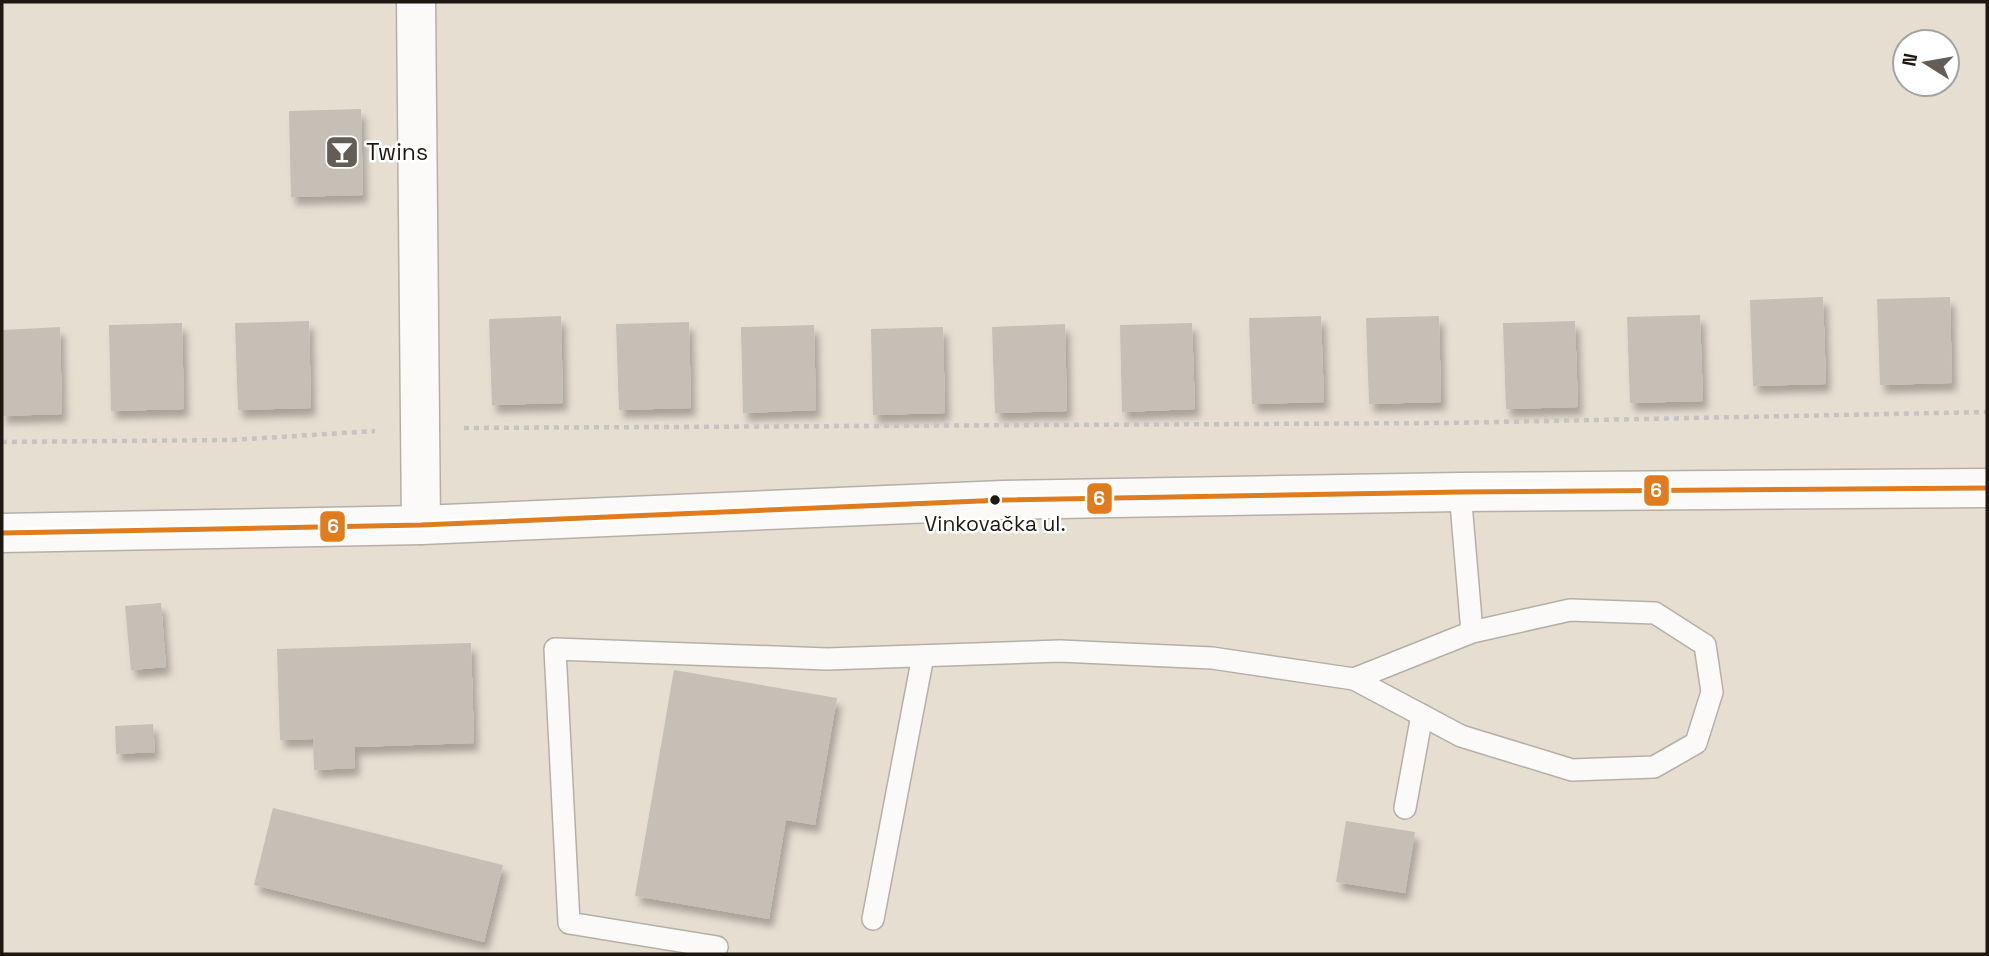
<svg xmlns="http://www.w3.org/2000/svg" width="1989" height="956" viewBox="0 0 1989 956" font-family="'Space Grotesk',sans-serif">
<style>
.building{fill:#c5bfb5;filter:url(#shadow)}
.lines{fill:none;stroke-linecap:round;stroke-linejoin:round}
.service-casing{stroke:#b6afa6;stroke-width:24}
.minor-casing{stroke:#b6afa6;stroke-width:41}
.secondary-casing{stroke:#b6afa6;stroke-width:41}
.path{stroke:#c6c3c0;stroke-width:4.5;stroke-dasharray:5 5;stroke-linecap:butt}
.service{stroke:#fbfaf8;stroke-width:21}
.minor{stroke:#fbfaf8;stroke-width:38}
.secondary{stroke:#fbfaf8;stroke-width:38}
.bus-1-casing{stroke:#fff;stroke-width:10}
.bus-1{stroke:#e07c1e;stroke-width:5}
.bus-dot{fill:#1e1811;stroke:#fff;stroke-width:2.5}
.labels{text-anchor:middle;stroke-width:5;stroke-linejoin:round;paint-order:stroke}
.bus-label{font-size:21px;fill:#1e1811;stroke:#fff}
.poi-label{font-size:23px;fill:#1e1811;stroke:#fff;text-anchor:start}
.line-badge{stroke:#fff;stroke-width:2.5}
.badge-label{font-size:19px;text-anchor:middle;font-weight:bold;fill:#fff}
</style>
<defs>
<filter id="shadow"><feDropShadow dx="4.5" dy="8" stdDeviation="3.5" flood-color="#0004"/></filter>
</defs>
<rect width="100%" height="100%" fill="#e7ded2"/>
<g class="building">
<polygon points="361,109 363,195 291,197 289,111"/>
<polygon points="1823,297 1826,384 1753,386 1750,300"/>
<polygon points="1950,297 1952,383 1880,385 1877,299"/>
<polygon points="1700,315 1703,401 1630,403 1627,317"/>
<polygon points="561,316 563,403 492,405 489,319"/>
<polygon points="1321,316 1324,402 1252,404 1249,318"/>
<polygon points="1439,316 1441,402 1369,404 1366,318"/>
<polygon points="309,321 311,408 238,410 235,323"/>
<polygon points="1575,321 1578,407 1506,409 1503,323"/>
<polygon points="689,322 691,408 619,410 616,324"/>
<polygon points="182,323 184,409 111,411 109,325"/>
<polygon points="1192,323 1195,409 1122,412 1120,325"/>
<polygon points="1065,324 1067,411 995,413 992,327"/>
<polygon points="814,325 816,410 743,413 741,327"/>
<polygon points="60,327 62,414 2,416 2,330"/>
<polygon points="943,327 945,413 873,415 871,329"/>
<polygon points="161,603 166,667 131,670 125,606"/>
<polygon points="471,643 474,743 355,747 355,768 314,770 313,739 280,740 277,649"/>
<polygon points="674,670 837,698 815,825 786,820 769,919 635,896"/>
<polygon points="153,724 155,752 116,754 115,726"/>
<polygon points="273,808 503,865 484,942 254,885"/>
<polygon points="1346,821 1415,832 1405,893 1336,882"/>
</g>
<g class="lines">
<g class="service-casing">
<g id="service">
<polyline points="1460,492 1472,632 1570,610 1655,613 1705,645 1712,692 1696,743 1654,767 1572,770 1461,736 1354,679 1472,632"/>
<polyline points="1405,808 1422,715"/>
<polyline points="873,919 923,656"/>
<polyline points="717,947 569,923 555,649 827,659 1060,651 1212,658 1354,679"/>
</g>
</g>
<g class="minor-casing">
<polyline id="minor" points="416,2 421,525"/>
</g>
<g class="secondary-casing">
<polyline id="secondary" points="2,533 421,525 1003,500 1460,492 1987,488"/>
</g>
<g class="path">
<polyline points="464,428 1447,423 1987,412"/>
<polyline points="2,442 231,440 375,431"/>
</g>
<use href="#service" class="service"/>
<use href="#minor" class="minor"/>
<use href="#secondary" class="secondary"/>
<g class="bus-1-casing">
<polyline id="bus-1" points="2,533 421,525 1003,500 1460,492 1987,488"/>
</g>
<use href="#bus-1" class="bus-1"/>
</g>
<defs>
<g id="bar-square" transform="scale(1.75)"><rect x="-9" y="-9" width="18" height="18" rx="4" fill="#645d55" stroke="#fff"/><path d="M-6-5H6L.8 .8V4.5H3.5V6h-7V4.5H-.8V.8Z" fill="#fff"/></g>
</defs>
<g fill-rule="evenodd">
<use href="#bar-square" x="342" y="152"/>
</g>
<circle class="bus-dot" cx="995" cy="500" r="6"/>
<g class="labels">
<g class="bus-label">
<text x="995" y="531">Vinkovačka ul.</text>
</g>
<g class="poi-label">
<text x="366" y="160">Twins</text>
</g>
</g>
<g class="line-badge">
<rect x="1643" y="474" width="27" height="33" rx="7" fill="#e07c1e"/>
<rect x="1086" y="482" width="27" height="33" rx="7" fill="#e07c1e"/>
<rect x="319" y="510" width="27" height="33" rx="7" fill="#e07c1e"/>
</g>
<g class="badge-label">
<text x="1656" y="497">6</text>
<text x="1099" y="505">6</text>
<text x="333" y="533">6</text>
</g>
<rect width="1989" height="956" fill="none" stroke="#1e1811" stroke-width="7"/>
<g transform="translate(1926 63) rotate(281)"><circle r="33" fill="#ffffff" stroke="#a5a3a0" stroke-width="2"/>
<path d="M0-5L12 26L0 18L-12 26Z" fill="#645d55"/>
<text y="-10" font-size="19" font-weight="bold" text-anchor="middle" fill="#1e1811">N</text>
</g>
</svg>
